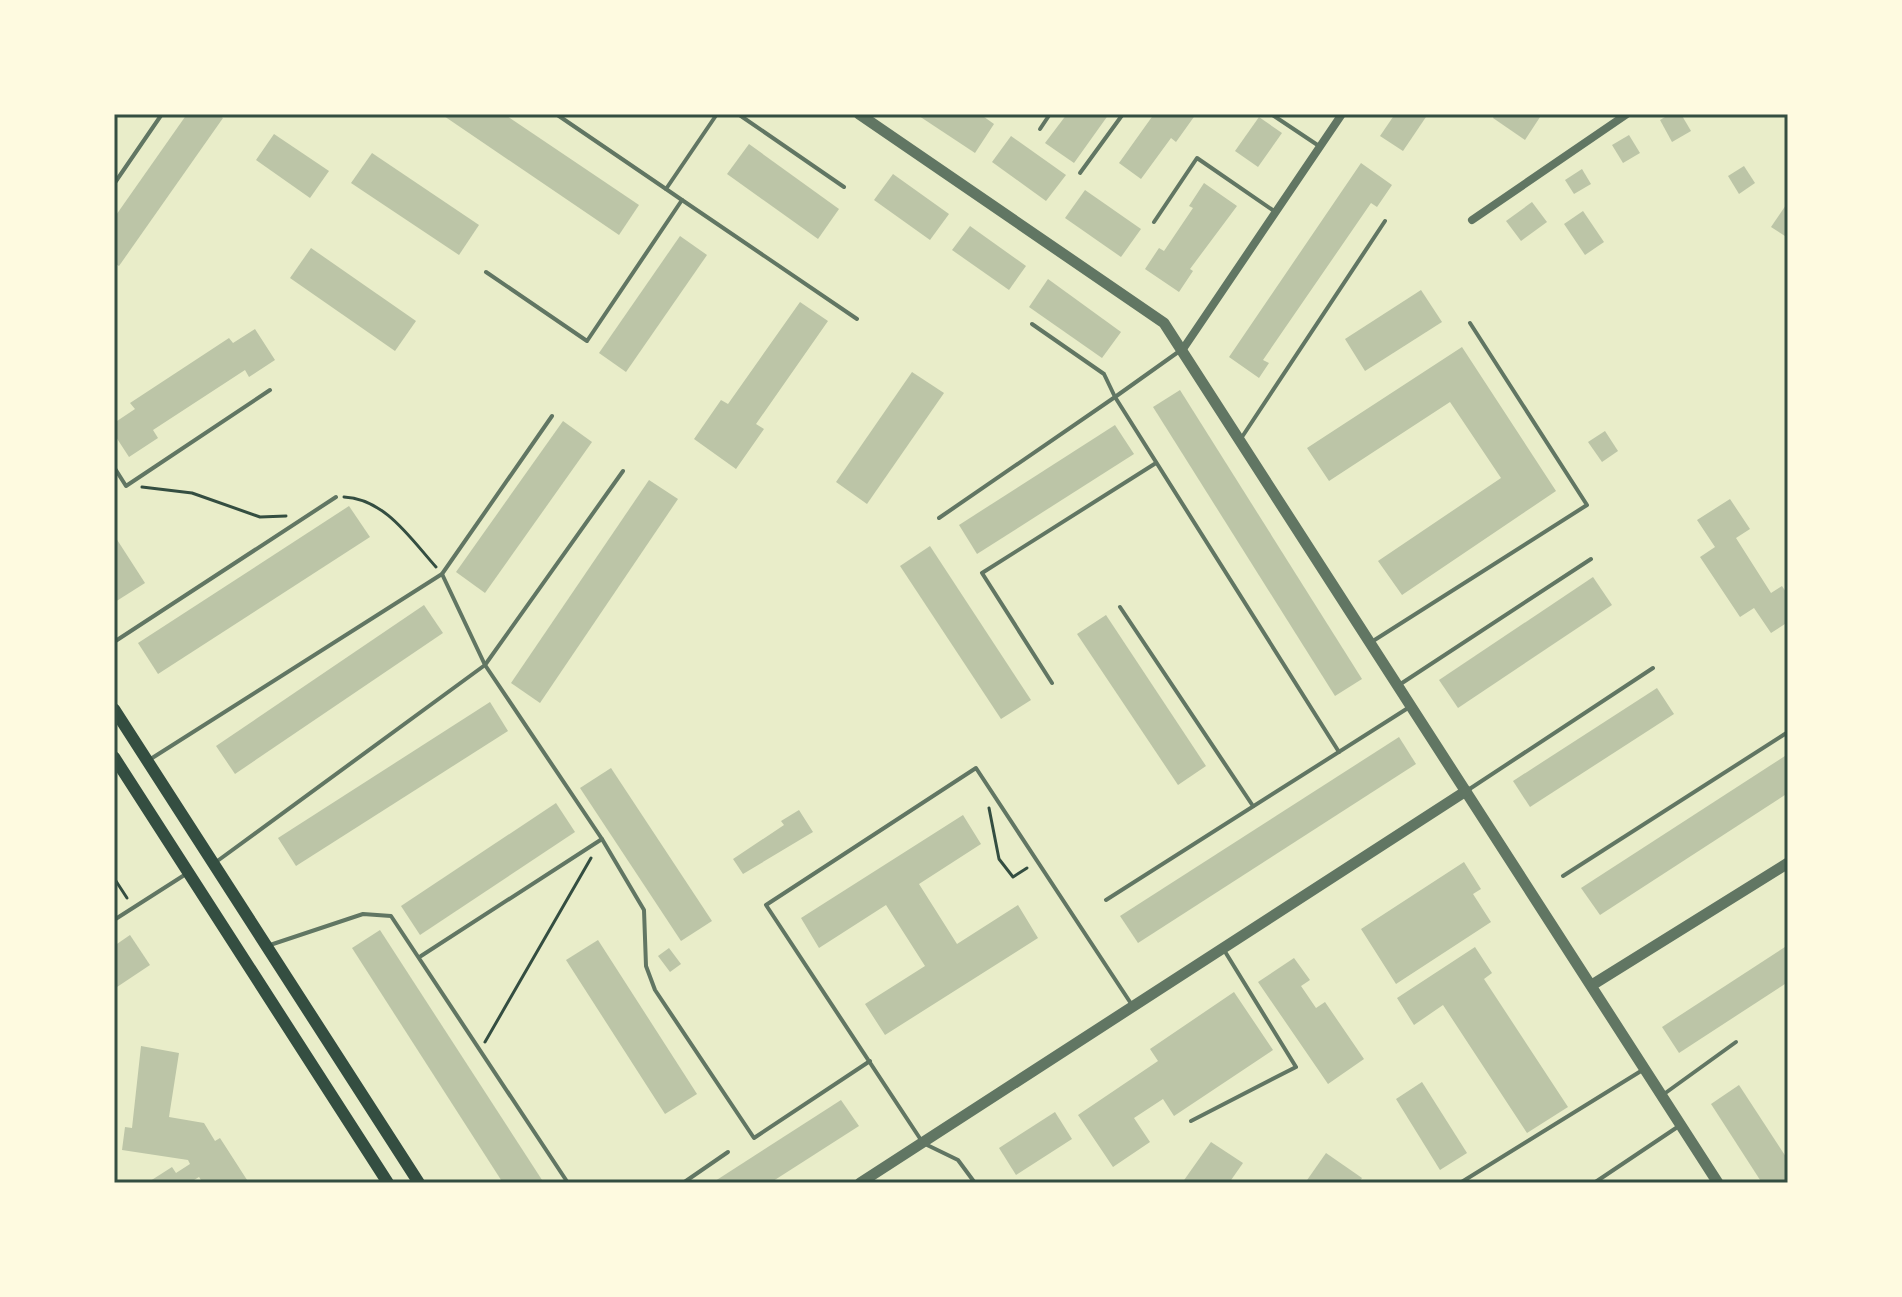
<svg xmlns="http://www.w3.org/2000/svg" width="1902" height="1297" viewBox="0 0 1902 1297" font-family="Helvetica,sans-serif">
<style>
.building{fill:#bcc5a7}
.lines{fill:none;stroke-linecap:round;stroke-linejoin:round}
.path{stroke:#344e41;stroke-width:3}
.service{stroke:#617663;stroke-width:4}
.minor{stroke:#617663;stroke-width:8}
.tertiary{stroke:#617663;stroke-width:11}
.secondary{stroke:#344e41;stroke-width:12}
.neatline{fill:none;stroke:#344e41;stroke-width:3}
</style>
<rect width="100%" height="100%" fill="#e9edc9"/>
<g class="building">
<polygon points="187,114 217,114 223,118 119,266 114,263 114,218"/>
<polygon points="441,114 504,114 639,205 619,235"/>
<polygon points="916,114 980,114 994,124 975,153"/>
<polygon points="1067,114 1109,114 1074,163 1045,143"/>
<polygon points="1154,114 1196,114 1176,142 1171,138 1141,179 1119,163"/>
<polygon points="1395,114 1428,114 1403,151 1380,136"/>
<polygon points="1495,114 1542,114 1525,140 1493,118"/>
<polygon points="1670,114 1681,114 1691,131 1672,142 1660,120"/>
<polygon points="1259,117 1282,133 1258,167 1235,151"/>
<polygon points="274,134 329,171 310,198 256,160"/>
<polygon points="1629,135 1640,153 1623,163 1612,145"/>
<polygon points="1011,136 1066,175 1046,201 992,162"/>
<polygon points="749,144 839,209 818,239 727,174"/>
<polygon points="372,153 479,225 459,255 351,183"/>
<polygon points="1361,163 1392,185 1377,207 1371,203 1263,360 1269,363 1259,378 1229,357"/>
<polygon points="1744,166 1755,183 1739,194 1728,176"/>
<polygon points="1582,169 1591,184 1574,194 1565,180"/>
<polygon points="893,174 949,214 930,240 874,200"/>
<polygon points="1204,183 1237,206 1190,269 1193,271 1179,292 1145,269 1159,248 1164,251 1193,208 1189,206"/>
<polygon points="1085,190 1141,229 1121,257 1065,218"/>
<polygon points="1532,202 1547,222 1521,241 1506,221"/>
<polygon points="1788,202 1788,238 1771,227"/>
<polygon points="1583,211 1604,242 1585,255 1564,224"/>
<polygon points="970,226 1026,266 1009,290 952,250"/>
<polygon points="680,236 707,255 626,372 599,353"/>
<polygon points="311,248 416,321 395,351 290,278"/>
<polygon points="1048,279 1121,332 1102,358 1029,307"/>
<polygon points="1421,290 1442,322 1365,371 1345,339"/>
<polygon points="800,302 828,321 756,424 764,429 736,469 694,439 721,400 728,404"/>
<polygon points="255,329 275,360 249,377 245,370 153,430 158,438 129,457 114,434 114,423 135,409 130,403 229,338 233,343"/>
<polygon points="1462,347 1556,491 1402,595 1378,561 1501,478 1450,402 1329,481 1307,448"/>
<polygon points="912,372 944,393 867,504 836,482"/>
<polygon points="1180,390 1362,679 1335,696 1153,407"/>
<polygon points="563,421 592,442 485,593 456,572"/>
<polygon points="1115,425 1134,454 977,554 959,525"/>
<polygon points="1605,431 1618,451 1602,462 1588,442"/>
<polygon points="649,480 678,499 540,703 511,683"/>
<polygon points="1730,499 1750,529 1736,538 1771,593 1782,586 1788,595 1788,622 1771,633 1754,608 1740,617 1700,557 1715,547 1697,520"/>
<polygon points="349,506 370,537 158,674 138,643"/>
<polygon points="114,535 145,583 115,602 114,600"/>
<polygon points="930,546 1031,700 1001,719 900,566"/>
<polygon points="1593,577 1612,605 1458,708 1439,680"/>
<polygon points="424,605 443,633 235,774 216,746"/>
<polygon points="1106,615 1206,766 1178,785 1077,634"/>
<polygon points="1657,688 1674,714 1530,807 1513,781"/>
<polygon points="490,702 508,731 296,866 278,838"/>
<polygon points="1399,737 1416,764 1138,943 1120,916"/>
<polygon points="1788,754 1788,793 1600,915 1581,888"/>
<polygon points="611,768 712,921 681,941 580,788"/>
<polygon points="556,803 575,832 420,935 401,906"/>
<polygon points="799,810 813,832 743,874 733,859 784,825 781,821"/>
<polygon points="963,815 981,844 919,884 957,944 1018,905 1038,938 885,1035 865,1004 925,966 886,905 819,948 801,918"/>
<polygon points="1464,862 1481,889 1473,894 1491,922 1396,984 1361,929"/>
<polygon points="380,930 544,1183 503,1183 352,948"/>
<polygon points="130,935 150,965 114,989 114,946"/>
<polygon points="598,940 697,1094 665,1114 566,960"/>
<polygon points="1788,945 1788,982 1679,1053 1662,1027"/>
<polygon points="1475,947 1492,973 1484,979 1568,1107 1527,1133 1443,1005 1414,1025 1397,998"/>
<polygon points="669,948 681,964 670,972 658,956"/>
<polygon points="1294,958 1310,980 1301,986 1316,1008 1325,1002 1364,1059 1328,1084 1258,982"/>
<polygon points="1234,992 1273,1050 1174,1116 1163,1099 1134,1118 1150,1142 1113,1167 1078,1115 1158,1061 1150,1049"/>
<polygon points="141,1046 179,1053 169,1117 204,1123 215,1141 220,1138 249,1183 203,1183 199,1177 189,1183 147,1183 172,1167 176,1173 190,1164 188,1160 122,1150 125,1127 132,1128"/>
<polygon points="1422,1082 1467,1153 1440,1170 1396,1099"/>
<polygon points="1739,1085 1788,1160 1788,1183 1762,1183 1711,1104"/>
<polygon points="841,1100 859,1126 770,1183 712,1183"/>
<polygon points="1055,1112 1072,1139 1016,1175 999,1148"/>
<polygon points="1211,1142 1243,1163 1229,1183 1182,1183"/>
<polygon points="1326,1153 1362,1178 1359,1183 1305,1183"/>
</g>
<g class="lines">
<g class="path">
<polyline points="142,487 192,493 260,517 286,516"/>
<path d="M 344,497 C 385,499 410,538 436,567"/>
<polyline points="989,808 999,859 1013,877 1027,868"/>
<polyline points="114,878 127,898"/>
<polyline points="485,1042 591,858"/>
</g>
<g class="service">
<polyline points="556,114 666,189"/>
<polyline points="738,114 844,187"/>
<polyline points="1271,114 1319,146"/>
<polyline points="1040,129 1050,114"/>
<polyline points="1080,173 1123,114"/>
<polyline points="114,184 162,114"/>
<polyline points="682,200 857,319"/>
<polyline points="1154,222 1197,158 1274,211"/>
<polyline points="486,272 587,341 682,200 666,189 717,114"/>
<polyline points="1181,350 1115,397 1339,752"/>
<polyline points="1242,437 1385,221"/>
<polyline points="114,467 126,486 270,390"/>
<polyline points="939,518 1115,397 1104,374 1032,324"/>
<polyline points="442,574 485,665 602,839 644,910 646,966 655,990 754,1138 870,1061"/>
<polyline points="1120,607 1253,806"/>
<polyline points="1373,641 1587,505 1470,323"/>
<polyline points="114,642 336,497"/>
<polyline points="1052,683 982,573 1156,463"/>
<polyline points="1399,685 1591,559"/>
<polyline points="149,760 442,574 552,416"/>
<polyline points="1468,790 1653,668"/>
<polyline points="216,862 485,665 623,471"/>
<polyline points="1563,876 1788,732"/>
<polyline points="1106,900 1408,708"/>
<polyline points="114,920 186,874"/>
<polyline points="270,945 363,914 391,916 568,1183"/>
<polyline points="421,956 602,839"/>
<polyline points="1664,1094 1736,1042"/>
<polyline points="1191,1121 1296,1067 1224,950"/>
<polyline points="683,1183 728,1152"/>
<polyline points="975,1183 958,1160 923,1143 766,905 976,768 1132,1005"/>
<polyline points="1460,1183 1641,1071"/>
<polyline points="1594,1183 1679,1126"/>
</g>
<g class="minor">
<polyline points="1472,220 1627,114"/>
<polyline points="1183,349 1342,114"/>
</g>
<g class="tertiary">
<polyline points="859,114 1164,323 1718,1183"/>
<polyline points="1592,985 1788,863"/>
<polyline points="860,1183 1466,791"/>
</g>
<g class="secondary">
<polyline points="114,709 419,1183"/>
<polyline points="114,757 388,1183"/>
</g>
</g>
<rect width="1902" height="1297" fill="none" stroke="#fefae0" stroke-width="232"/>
<rect x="116" y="116" width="1670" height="1065" class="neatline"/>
</svg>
